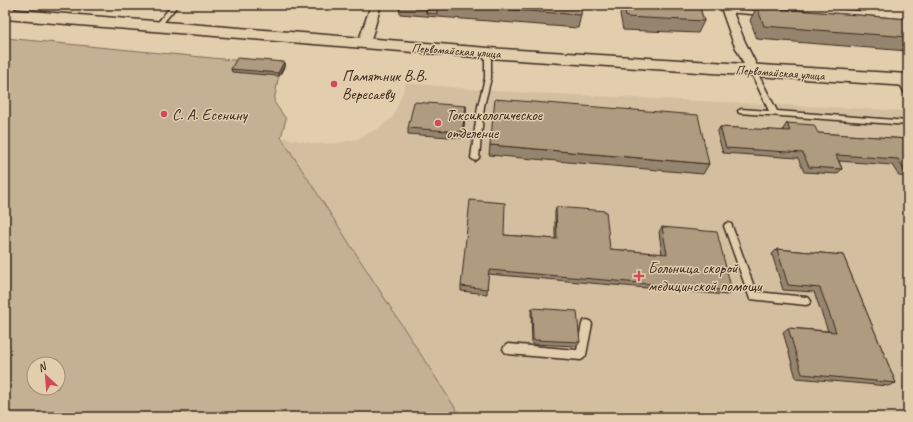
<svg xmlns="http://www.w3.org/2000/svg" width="913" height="422" viewBox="0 0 913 422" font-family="Caveat,sans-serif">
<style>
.built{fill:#d3bfa0}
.green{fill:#c4b093;stroke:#806d58;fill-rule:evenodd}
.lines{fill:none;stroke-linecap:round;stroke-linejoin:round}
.service-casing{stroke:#3b2a1e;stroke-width:3}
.minor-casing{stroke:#3b2a1e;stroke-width:3}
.secondary-casing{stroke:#3b2a1e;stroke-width:3}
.service{fill:#e2cead;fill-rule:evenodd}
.minor{fill:#e2cead;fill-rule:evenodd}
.secondary{fill:#e2cead;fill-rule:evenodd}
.wall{fill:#96856e;stroke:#3b2a1e}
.shaded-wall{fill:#7a6c5a;stroke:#3b2a1e}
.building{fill:#af9b80;stroke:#3b2a1e}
.poi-dot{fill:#d1495b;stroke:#e2cead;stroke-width:1.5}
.labels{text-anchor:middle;stroke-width:3;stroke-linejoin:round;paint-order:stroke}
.far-street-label{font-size:13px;fill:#3b2a1e;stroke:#e2cead}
.poi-label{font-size:16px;fill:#3b2a1e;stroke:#e2cead;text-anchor:start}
</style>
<rect width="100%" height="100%" fill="#e2cead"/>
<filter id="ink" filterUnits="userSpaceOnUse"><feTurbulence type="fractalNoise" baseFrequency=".025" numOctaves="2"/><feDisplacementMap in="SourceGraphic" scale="8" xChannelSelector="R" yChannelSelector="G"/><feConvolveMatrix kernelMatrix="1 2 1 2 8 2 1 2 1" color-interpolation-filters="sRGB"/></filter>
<g filter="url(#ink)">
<polygon class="built" points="406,83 495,91 908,111 908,417 461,417 281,137 316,144 337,143 357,139 379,128 393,117"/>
<path class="green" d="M 5,38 L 285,65 L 278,79 L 274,102 L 286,119 L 281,137 L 461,417 L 5,417 ZM 34,364 L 58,364 L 58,388 L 34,388 Z"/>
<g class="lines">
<g class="service-casing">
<g id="service">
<polygon points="172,5 178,5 159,28 155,28 155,26"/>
<polygon points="727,9 764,11 767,13 764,15 725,12 725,10"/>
<polygon points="488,51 491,53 491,78 484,106 479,158 475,161 471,158 478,106 485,78 485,53"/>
<polygon points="753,68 756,70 777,111 908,121 908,125 739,113 738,111 741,109 769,111 750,70"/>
<path d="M 898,77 L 902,77 C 906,84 908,88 908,95 L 906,95 L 897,79 Z"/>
<polygon points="728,223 731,224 732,226 756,292 806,297 809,298 811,301 809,304 806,305 750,299 724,226 725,224"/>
<polygon points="587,320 590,321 592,324 586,355 584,358 581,360 508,354 505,352 503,349 505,346 508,344 577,350 582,324 584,321"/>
</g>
</g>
<g class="minor-casing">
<g id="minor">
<polygon points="6,5 18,5 9,13 5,14"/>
<polygon points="371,5 381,5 370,43 368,45 360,45 358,43"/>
<polygon points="720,5 730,5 745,42 759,70 757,73 749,73 747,70 733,42"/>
</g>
</g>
<g class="secondary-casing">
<polygon id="secondary" points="5,9 488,48 908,74 908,86 488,58 5,19"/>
</g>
<use href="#service" class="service"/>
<use href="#minor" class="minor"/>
<use href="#secondary" class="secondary"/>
</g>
<g class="wall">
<polygon points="306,5 344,5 343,7"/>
<polygon points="399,5 430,5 428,10 437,10 436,5 581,5 581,15 578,28 400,14"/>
<polygon points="622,5 699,5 704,21 698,33 623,30 620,14"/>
<polygon points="835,5 870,5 865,11 837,9"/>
<polygon points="757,7 908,19 908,51 757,39 750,20"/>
<polygon points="285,65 279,76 232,72 231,69"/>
<polygon points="466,106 466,112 462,138 408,134 408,128"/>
<polygon points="787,123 818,133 908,139 908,177 899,176 892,165 839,161 842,169 837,174 804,172 798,158 723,153 717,133 720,127 784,131 783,129"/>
<polygon points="490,145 709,164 703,174 489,155"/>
<polygon points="556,207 610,249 662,254 659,232 662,227 732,291 727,295 488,274 487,294 461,291 461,286 504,235 555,239 555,212"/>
<polygon points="777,249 843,255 896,383 888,386 796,378 783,332 788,328 828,331 814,292 783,290 772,254"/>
<polygon points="532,308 580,342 577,346 532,344 531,313"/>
</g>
<g class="shaded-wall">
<polygon points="426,5 430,5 427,13 426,13"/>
<polygon points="284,62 285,65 279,76 278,73"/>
<polygon points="466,106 466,112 462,138 462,132"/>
</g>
<g class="building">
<polygon points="446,5 581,5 581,15"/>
<polygon points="624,5 699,5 704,21 626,17"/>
<polygon points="757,7 908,19 908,37 764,26"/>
<polygon points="427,10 437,10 437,14 426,13"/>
<polygon points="237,58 284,62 278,73 231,69"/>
<polygon points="495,99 698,115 709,164 490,145"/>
<polygon points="414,102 466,106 462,132 408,128"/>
<polygon points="787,123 814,125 818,133 908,139 908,171 905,171 898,159 836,155 842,169 809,167 803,153 726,148 720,127 790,131"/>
<polygon points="470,200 505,203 504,235 557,239 556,207 606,211 610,249 667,254 662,227 717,232 732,291 489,270 487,289 461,286"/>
<polygon points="777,249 843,255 896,383 802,374 788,328 836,332 820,288 788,285"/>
<polygon points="532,308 577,311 580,342 533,340"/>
</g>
</g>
<g class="poi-dot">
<circle cx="334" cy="84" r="4"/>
<circle cx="164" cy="114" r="4"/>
<circle cx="438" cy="123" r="4"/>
<path d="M637 270h4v4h4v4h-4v4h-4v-4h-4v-4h4z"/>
</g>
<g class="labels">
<g class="far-street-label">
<text transform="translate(456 50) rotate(4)" y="5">Первомайская улица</text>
<text transform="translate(780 72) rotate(4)" y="5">Первомайская улица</text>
</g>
<g class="poi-label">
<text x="342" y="81">Памятник В.В.<tspan x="342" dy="18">Вересаеву</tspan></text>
<text x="172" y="120">С. А. Есенину</text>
<text x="446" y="120">Токсикологическое<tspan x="446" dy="18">отделение</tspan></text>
<text x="648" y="273">Больница скорой<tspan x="648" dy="18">медицинской помощи</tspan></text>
</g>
</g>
<rect width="913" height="422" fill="none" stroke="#e2cead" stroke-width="20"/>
<rect x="10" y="10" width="893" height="402" fill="none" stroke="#3b2a1e" stroke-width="1.5" filter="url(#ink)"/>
<g transform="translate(46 376) rotate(334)"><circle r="19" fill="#e2cead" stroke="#9f8c74"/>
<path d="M0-3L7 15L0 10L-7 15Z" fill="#d1495b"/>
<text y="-6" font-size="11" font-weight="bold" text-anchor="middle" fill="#3b2a1e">N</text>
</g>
</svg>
